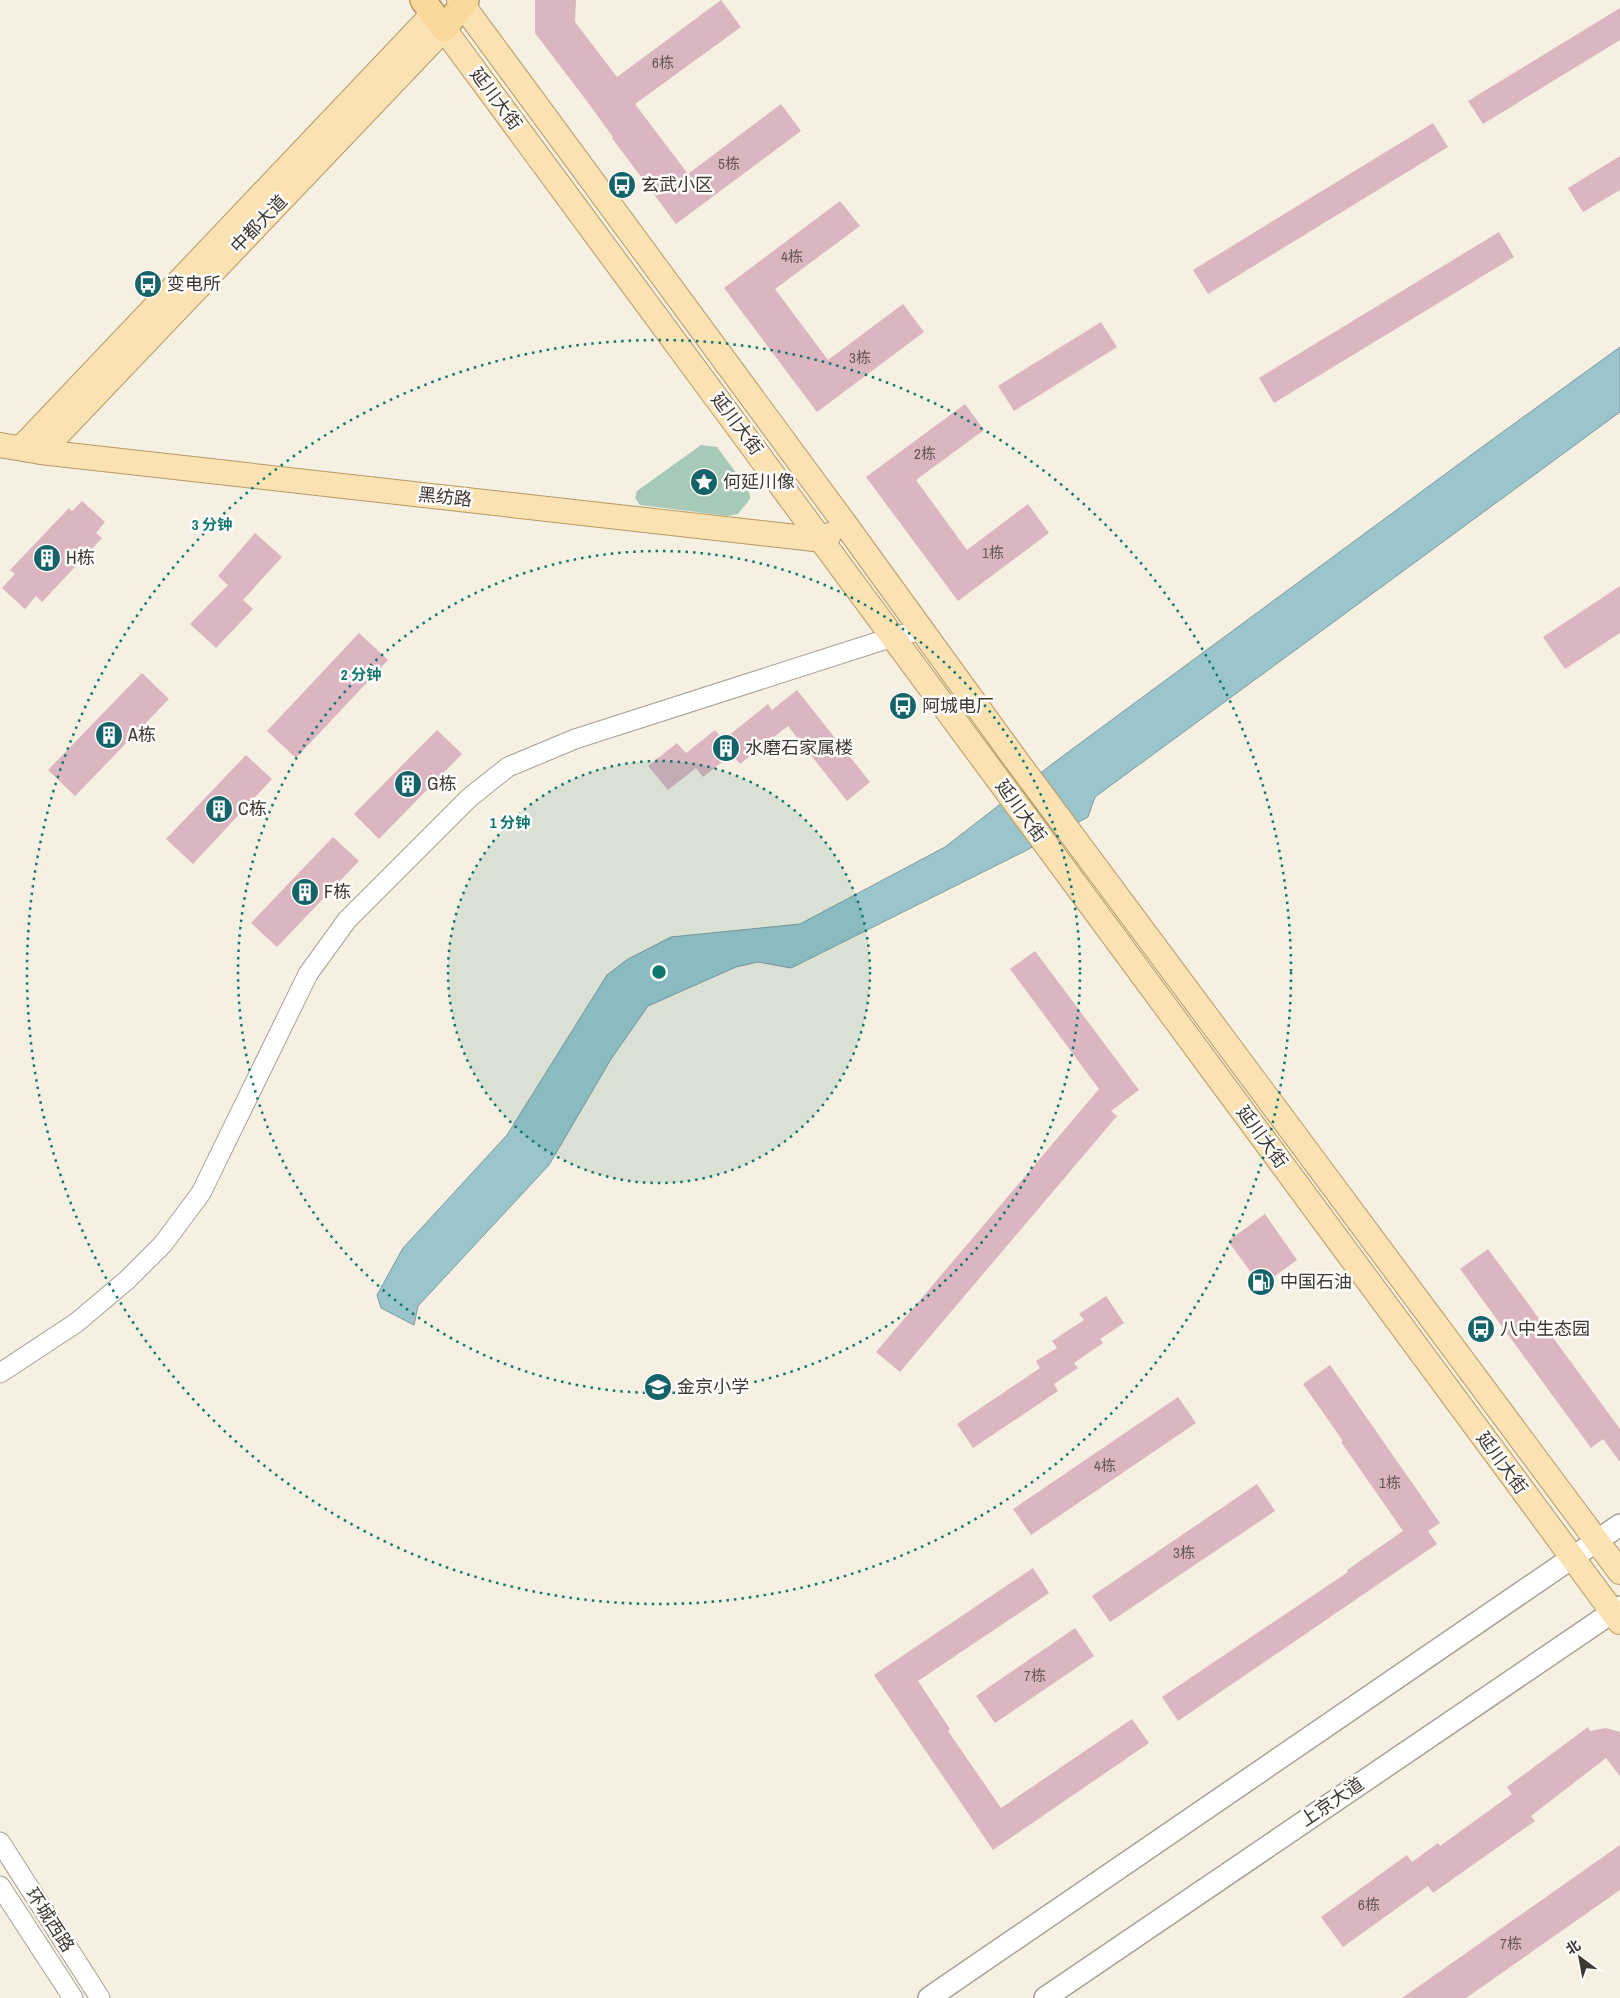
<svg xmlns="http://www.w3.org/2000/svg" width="1620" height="1998" viewBox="0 0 1620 1998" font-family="'Archivo Narrow','Noto Sans SC',sans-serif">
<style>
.green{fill:#a7c9b8}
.water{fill:#9ac5cd;stroke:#7e9b9f}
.building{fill:#dbb5c0}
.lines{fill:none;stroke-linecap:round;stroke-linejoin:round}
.tertiary-casing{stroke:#a7a295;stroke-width:21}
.secondary-casing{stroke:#a7a295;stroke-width:24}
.primary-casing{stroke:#b69a65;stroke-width:26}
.trunk-casing{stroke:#b69a65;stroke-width:28}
.tertiary{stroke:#fff;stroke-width:19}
.secondary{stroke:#fff;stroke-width:21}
.primary{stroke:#fbe2b3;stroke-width:24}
.trunk{stroke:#fad89a;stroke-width:25}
.ring{fill:none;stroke:#0f766e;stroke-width:2.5;stroke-dasharray:2.5 5}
.labels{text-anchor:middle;stroke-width:5;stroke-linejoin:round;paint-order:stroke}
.number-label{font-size:15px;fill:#635856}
.street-label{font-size:18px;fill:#3b3933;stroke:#fffdfb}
.poi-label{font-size:18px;fill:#3b3933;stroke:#fffdfb;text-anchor:start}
.centre{fill:#0f766e;stroke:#fffdfb;stroke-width:2.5}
.ring-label{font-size:15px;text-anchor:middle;font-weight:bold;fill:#0f766e;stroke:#fffdfb;stroke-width:5;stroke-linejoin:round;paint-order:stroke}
</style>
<rect width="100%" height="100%" fill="#f6f0e2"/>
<polygon class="green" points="701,445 717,447 748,489 750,496 750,499 738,514 728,516 640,505 635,498 637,491"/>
<polygon class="water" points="1620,347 1620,412 1095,797 1088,817 1025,851 791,968 758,962 736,967 648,1006 611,1059 549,1165 418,1306 414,1325 381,1308 377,1295 403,1248 507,1135 607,975 628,959 671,937 800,924 945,847 1056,761 1482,447"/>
<g class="building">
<polygon points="535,0 576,0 575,22 617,77 721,0 741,27 635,104 688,174 781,104 801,131 676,224 612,138 613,137 586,100 535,33"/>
<polygon points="1620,8 1620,40 1483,124 1468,101"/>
<polygon points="1433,123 1448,147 1208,294 1193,270"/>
<polygon points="1620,156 1620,190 1583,212 1568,188"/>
<polygon points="840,201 860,226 775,289 828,360 903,304 924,332 817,412 724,288"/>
<polygon points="1499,232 1514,257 1274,403 1259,378"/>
<polygon points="1101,322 1117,347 1014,411 998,386"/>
<polygon points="965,404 984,430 916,480 967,550 1028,504 1049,533 958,601 866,477"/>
<polygon points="82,501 105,522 96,533 102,538 42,602 36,596 25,609 2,588 15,574 10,570 69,508 72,511"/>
<polygon points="255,533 282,557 243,600 253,609 216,648 190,624 228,585 218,576"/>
<polygon points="1620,586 1620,633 1565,669 1543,637"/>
<polygon points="359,633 388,660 296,758 267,731"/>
<polygon points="142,673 169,699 75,796 48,770"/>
<polygon points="797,690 870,782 847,801 788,726 740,764 732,754 703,777 696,768 668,790 648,766 677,743 686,753 715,730 723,740 768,704 772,710"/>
<polygon points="437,730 462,754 379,839 354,814"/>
<polygon points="246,755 272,779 193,864 166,839"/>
<polygon points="333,837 359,861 277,947 251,923"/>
<polygon points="1035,951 1139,1090 1111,1111 1117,1116 900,1372 876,1352 1099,1089 1010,969"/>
<polygon points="1265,1214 1297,1260 1261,1286 1228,1241"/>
<polygon points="1488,1249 1620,1429 1620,1462 1603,1439 1591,1448 1460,1269"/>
<polygon points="1106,1296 1124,1323 1100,1339 1103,1343 1074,1363 1078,1368 1054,1384 1058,1391 973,1448 957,1424 1040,1368 1036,1361 1057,1348 1052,1341 1084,1320 1079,1314"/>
<polygon points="1330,1365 1440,1523 1428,1531 1437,1544 1178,1721 1162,1697 1348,1572 1347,1570 1403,1531 1341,1442 1343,1441 1303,1384"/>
<polygon points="1178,1397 1196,1423 1031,1535 1013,1509"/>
<polygon points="1257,1484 1275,1511 1110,1622 1092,1596"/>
<polygon points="1033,1568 1049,1593 918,1681 950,1729 948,1731 1001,1808 1132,1719 1149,1743 993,1850 874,1675"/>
<polygon points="1075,1628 1094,1656 995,1723 976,1696"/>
<polygon points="1588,1727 1590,1731 1606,1728 1620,1732 1620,1776 1606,1758 1531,1816 1535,1821 1433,1893 1428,1886 1343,1947 1321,1917 1407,1855 1412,1862 1438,1843 1440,1846 1512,1794 1507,1787"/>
<polygon points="1620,1845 1620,1890 1466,1998 1402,1998"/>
</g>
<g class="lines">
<g class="tertiary-casing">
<g id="tertiary">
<polyline points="0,1373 76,1323 127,1280 163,1244 201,1193 308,974 347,920 469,798 508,767 575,739 893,637 922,630"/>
<polyline points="0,1842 100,1998"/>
<polyline points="0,1886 73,1998"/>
</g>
</g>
<g class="secondary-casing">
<g id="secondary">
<polyline points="929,1998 1620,1525"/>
<polyline points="1045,1998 1620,1607"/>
</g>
</g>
<g class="primary-casing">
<g id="primary">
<polyline points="459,0 845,524 1016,760 1620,1572"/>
<polyline points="0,445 41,452 823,540 829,535"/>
<polyline points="23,446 433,14"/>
<polyline points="41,452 444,29 1620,1622"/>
</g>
</g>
<g class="trunk-casing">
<polyline id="trunk" points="423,0 444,29 466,0"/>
</g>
<use href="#tertiary" class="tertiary"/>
<use href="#secondary" class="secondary"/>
<use href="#primary" class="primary"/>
<use href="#trunk" class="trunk"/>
</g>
<circle cx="659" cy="972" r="211" fill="#0f766e" fill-opacity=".12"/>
<g class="ring">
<circle cx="659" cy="972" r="211"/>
<circle cx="659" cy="972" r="421"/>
<circle cx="659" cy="972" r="632"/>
</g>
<defs>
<g id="bus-disc" transform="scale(1.4375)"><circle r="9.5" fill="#146369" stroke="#fffdfb"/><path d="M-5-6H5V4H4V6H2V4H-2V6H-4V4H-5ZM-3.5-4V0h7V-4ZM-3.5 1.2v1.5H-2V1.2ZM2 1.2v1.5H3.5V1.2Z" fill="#fff"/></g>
<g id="sight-disc" transform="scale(1.4375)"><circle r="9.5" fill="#146369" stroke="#fffdfb"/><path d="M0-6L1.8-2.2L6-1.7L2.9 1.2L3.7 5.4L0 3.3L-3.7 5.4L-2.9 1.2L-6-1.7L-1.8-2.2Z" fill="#fff"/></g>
<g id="building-disc" transform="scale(1.4375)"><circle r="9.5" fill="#146369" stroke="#fffdfb"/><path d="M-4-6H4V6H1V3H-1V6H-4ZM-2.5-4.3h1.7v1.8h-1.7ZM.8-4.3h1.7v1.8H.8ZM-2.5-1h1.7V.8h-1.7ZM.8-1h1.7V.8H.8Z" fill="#fff"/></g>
<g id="fuel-disc" transform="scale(1.4375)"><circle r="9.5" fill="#146369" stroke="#fffdfb"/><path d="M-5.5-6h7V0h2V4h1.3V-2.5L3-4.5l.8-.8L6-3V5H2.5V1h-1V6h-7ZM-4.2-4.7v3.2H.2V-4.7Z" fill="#fff"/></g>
<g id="school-disc" transform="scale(1.4375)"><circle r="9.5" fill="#146369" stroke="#fffdfb"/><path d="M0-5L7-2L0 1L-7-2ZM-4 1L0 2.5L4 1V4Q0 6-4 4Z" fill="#fff"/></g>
</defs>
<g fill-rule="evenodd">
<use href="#bus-disc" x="622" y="185"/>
<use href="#bus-disc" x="148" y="284"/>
<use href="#sight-disc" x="704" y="482"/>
<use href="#building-disc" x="47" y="558"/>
<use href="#bus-disc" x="903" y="706"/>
<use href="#building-disc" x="109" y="735"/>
<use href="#building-disc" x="726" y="748"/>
<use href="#building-disc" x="408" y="784"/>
<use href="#building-disc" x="219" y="809"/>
<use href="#building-disc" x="305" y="892"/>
<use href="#fuel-disc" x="1261" y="1282"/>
<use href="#bus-disc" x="1481" y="1329"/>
<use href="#school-disc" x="658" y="1387"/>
</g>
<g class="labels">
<g class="number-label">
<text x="663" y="68">6栋</text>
<text x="729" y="169">5栋</text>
<text x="792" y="262">4栋</text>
<text x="860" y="363">3栋</text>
<text x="925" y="459">2栋</text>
<text x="993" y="558">1栋</text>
<text x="1105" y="1471">4栋</text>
<text x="1390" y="1488">1栋</text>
<text x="1184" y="1558">3栋</text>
<text x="1035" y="1681">7栋</text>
<text x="1369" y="1910">6栋</text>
<text x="1511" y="1949">7栋</text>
</g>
<g class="street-label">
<text transform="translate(496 99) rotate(53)" y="6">延川大街</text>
<text transform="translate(259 224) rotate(-46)" y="6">中都大道</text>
<text transform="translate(737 424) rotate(53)" y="6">延川大街</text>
<text transform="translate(445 497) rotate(6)" y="6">黑纺路</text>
<text transform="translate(1021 811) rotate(54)" y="6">延川大街</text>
<text transform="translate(1262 1137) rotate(54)" y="6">延川大街</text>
<text transform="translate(1502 1463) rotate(54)" y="6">延川大街</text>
<text transform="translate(1332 1802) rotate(-34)" y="6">上京大道</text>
<text transform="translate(50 1920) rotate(57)" y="6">环城西路</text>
</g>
<g class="poi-label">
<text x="641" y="191">玄武小区</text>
<text x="167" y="290">变电所</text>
<text x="723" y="488">何延川像</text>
<text x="66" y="564">H栋</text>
<text x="922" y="712">阿城电厂</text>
<text x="128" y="741">A栋</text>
<text x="745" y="754">水磨石家属楼</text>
<text x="427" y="790">G栋</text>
<text x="238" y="815">C栋</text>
<text x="324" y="898">F栋</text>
<text x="1280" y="1288">中国石油</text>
<text x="1500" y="1335">八中生态园</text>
<text x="677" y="1393">金京小学</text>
</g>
</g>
<circle cx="659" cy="972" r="8" class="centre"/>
<g class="ring-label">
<text x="212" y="530">3 分钟</text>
<text x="361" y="680">2 分钟</text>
<text x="510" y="828">1 分钟</text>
</g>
<g transform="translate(1580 1958) rotate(328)" stroke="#fffdfb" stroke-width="4" paint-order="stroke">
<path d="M0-4L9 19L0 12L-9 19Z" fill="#3b3933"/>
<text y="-8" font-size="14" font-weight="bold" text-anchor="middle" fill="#3b3933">北</text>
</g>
</svg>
